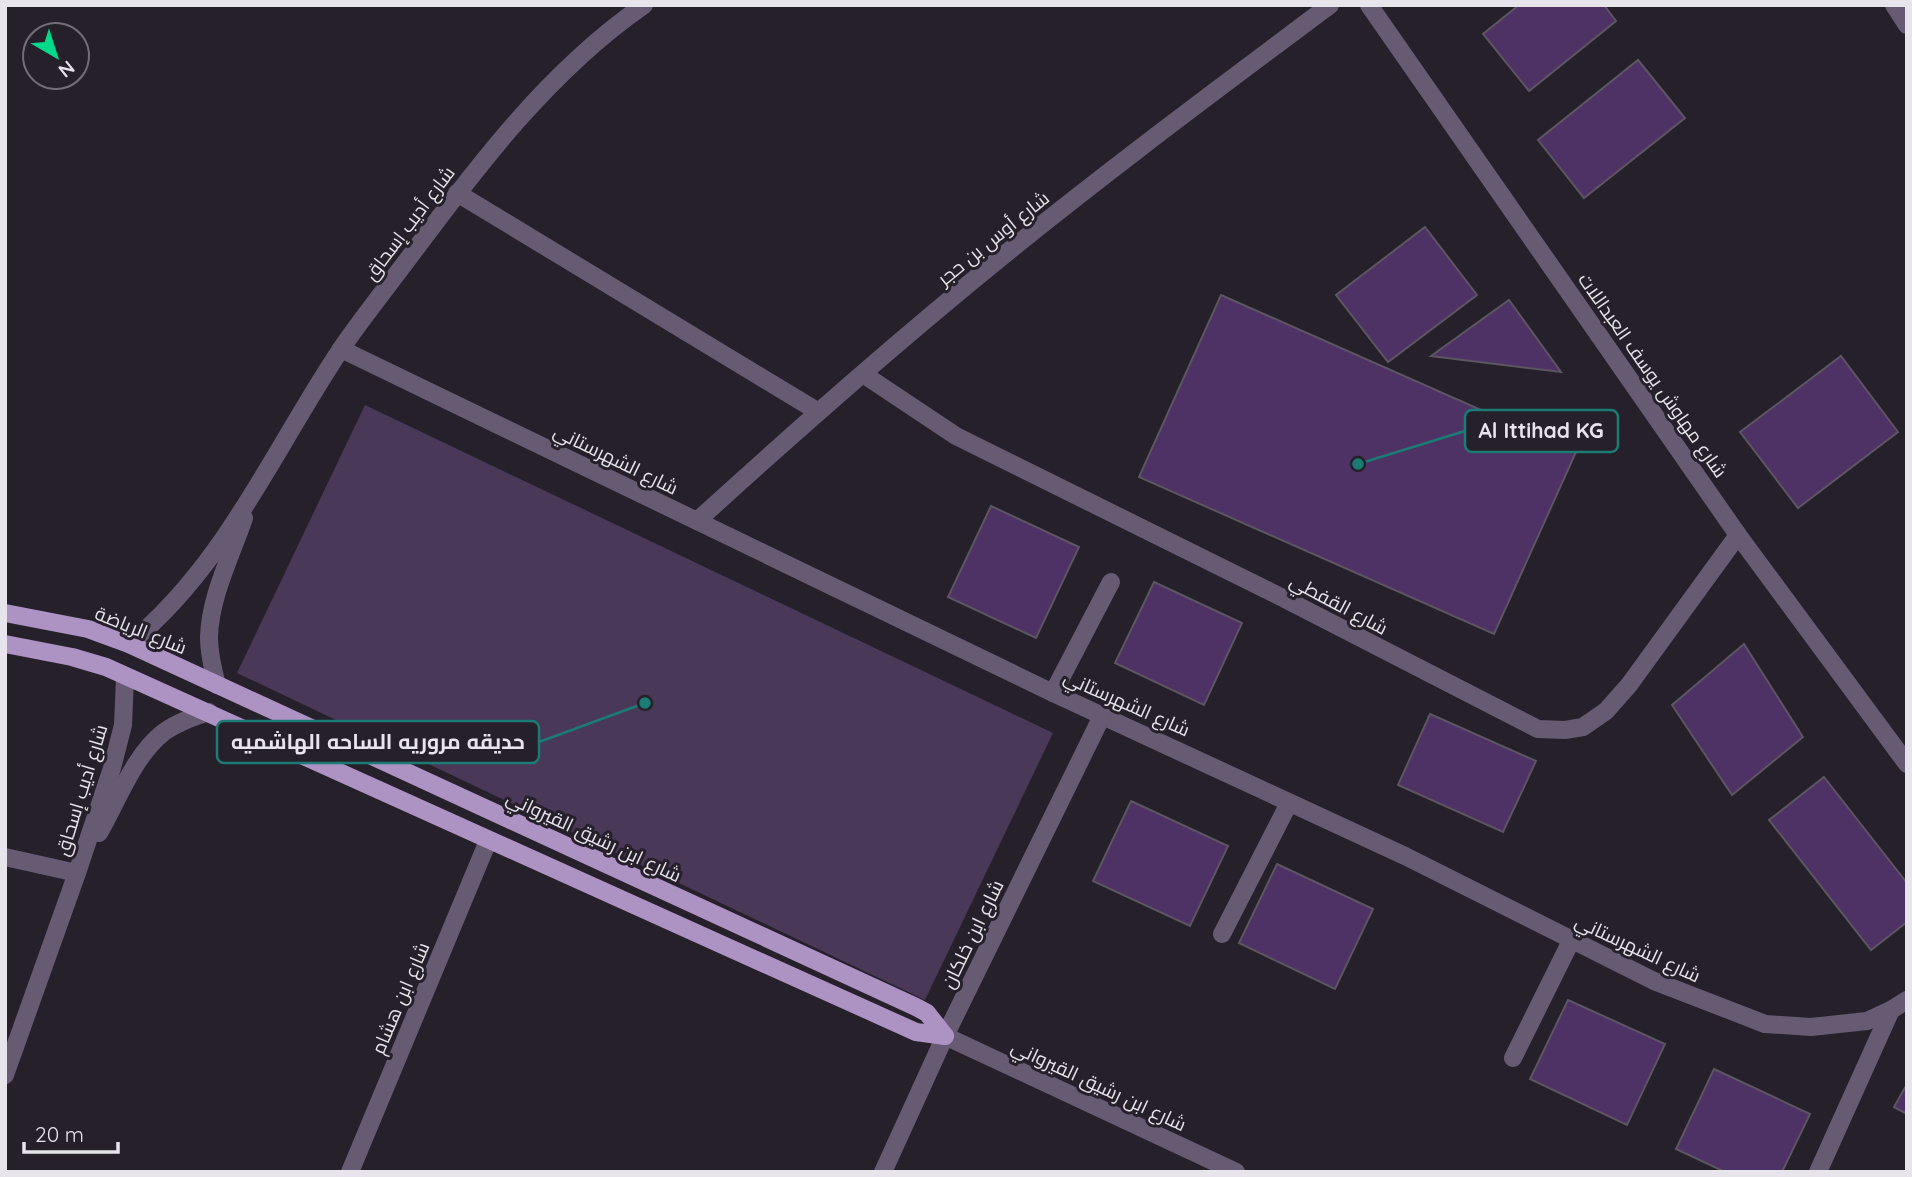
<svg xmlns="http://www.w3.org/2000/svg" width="1912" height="1177" viewBox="0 0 1912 1177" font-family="Quicksand,Cairo,sans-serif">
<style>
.green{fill:#493858}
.building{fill:#4f3265;stroke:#5c5562;stroke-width:2}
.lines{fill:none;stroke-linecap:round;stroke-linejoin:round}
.minor{stroke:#675b73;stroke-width:18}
.major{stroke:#ad92c4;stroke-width:18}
.labels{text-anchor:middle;stroke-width:6;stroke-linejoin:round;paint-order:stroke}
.street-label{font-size:19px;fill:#e8e4eb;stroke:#26202b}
.leader{fill:none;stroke:#1a7c74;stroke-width:2.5}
.callout-dot{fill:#1a7c74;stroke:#26202b;stroke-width:2.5}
.callout{fill:#26202b;stroke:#1a7c74;stroke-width:2.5}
.callout-label{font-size:21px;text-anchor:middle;font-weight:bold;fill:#e8e4eb}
</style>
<rect width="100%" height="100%" fill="#26202b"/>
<polygon class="green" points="365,405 1053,733 925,1000 237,673"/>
<g class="building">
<polygon points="1519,5 1604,5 1616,21 1529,91 1483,34"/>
<polygon points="1638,60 1685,118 1584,198 1538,140"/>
<polygon points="1425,227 1477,295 1388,362 1336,295"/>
<polygon points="1221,295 1576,452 1494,634 1139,477"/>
<polygon points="1509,300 1561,372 1431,356"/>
<polygon points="1841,356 1898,432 1798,508 1740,432"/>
<polygon points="991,506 1079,547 1036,638 948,597"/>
<polygon points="1154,582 1242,623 1204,705 1115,663"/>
<polygon points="1744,644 1803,737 1732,795 1672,705"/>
<polygon points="1430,714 1536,761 1503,832 1398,785"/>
<polygon points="1824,777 1907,883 1907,922 1871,950 1769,820"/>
<polygon points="1131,801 1228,846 1190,926 1093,881"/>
<polygon points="1277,864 1373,909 1335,989 1239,943"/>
<polygon points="1568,1000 1665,1044 1627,1125 1530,1079"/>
<polygon points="1714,1069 1810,1114 1782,1172 1725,1172 1676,1149"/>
<polygon points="1907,1084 1907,1114 1894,1107"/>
</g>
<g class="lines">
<g class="minor">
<polyline points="1369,5 1738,535 1907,764"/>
<polyline points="1894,5 1907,25"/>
<polyline points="457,193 817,411"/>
<polyline points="341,349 1053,693 1405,856 1654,981 1765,1024 1811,1027 1867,1021 1891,1010 1907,1000"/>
<polyline points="863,374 956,436 1279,596 1538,729 1565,730 1583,727 1606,711 1629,685 1738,535"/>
<path d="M 697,521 C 788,438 881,356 977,277 C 1091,183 1211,94 1330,5"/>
<path d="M 129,644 C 225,566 274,449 341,349 C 363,317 388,286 411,255 C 478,165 550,70 644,5"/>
<path d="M 217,685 C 213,670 209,654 209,637 C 210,597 231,556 244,518"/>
<polyline points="1053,693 1111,582"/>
<path d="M 99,833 C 118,800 134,755 164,732 C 178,722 194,717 209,712"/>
<polyline points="5,857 77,873"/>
<polyline points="1222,934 1289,803"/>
<polyline points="945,1036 1236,1172"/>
<polyline points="1513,1058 1571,941"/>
<polyline points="5,1075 77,873 112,768 123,725 125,678"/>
<polyline points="350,1172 488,841"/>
<polyline points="883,1172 945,1036 1102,716"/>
<polyline points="1818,1172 1891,1010"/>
</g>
<g class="major">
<polyline points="5,613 88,629 129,644 916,1007 927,1013 945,1036"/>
<polyline points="5,644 72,657 106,667 916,1032 945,1036"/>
</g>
</g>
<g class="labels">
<g class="street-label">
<text transform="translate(409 223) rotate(-53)" y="7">شارع أديب إسحاق</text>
<text transform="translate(993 238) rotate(-39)" y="7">شارع أوس بن حجر</text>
<text transform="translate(1653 375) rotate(55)" y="7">شارع مهاوش يوسف العبداللات</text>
<text transform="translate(616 459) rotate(26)" y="7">شارع الشهرستاني</text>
<text transform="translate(1339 604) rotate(28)" y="7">شارع القفطي</text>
<text transform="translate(141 630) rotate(22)" y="7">شارع الرياضة</text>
<text transform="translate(1127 703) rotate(24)" y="7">شارع الشهرستاني</text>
<text transform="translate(81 790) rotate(-73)" y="7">شارع أديب إسحاق</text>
<text transform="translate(594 836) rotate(25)" y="7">شارع ابن رشيق القيرواني</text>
<text transform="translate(972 934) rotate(-64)" y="7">شارع ابن خلكان</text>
<text transform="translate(1638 948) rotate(25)" y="7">شارع الشهرستاني</text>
<text transform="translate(400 998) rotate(-67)" y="7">شارع ابن هشام</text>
<text transform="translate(1099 1085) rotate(25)" y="7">شارع ابن رشيق القيرواني</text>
</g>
</g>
<path class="leader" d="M1358 464L1465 431M645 703L539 742"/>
<g class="callout-dot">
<circle cx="1358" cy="464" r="7"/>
<circle cx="645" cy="703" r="7"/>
</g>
<g class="callout">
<rect x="1465" y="410" width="153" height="42" rx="7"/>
<rect x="217" y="721" width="322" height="42" rx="7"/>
</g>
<g class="callout-label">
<text x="1541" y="438">Al Ittihad KG</text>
<text x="378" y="749">حديقه مروريه الساحه الهاشميه</text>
</g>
<rect width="1912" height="1177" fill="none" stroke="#e8e4eb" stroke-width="14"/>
<g transform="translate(56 56) rotate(141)"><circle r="33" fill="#26202b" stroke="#746e78" stroke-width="2"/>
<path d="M0-5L12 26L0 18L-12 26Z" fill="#03d98b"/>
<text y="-10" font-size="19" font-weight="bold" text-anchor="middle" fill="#e8e4eb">N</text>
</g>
<path d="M24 1142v10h94v-10" fill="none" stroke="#e8e4eb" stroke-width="3.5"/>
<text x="35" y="1142" font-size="21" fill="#e8e4eb" stroke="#26202b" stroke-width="5" paint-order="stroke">20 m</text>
</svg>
